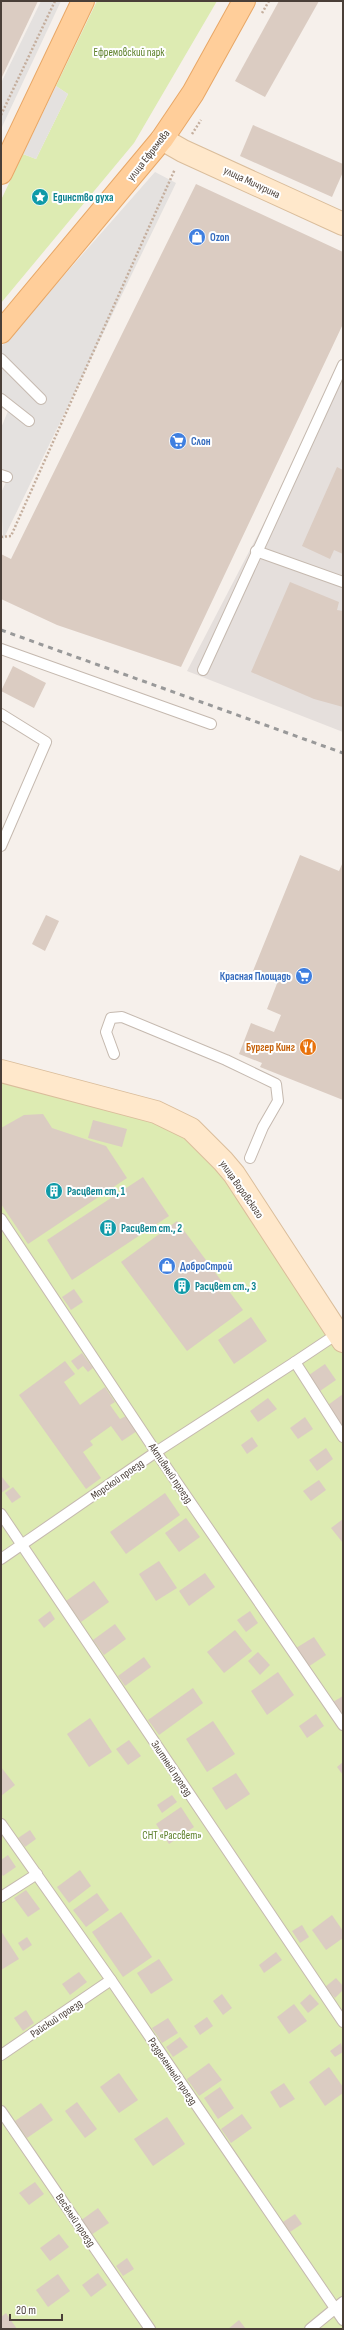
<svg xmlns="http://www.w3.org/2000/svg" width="344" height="2330" viewBox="0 0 344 2330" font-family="'Sofia Sans Condensed',sans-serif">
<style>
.industrial{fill:#e5dfdc}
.green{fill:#ddebb2}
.parking{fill:#e4e1df}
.building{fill:#dbccc2}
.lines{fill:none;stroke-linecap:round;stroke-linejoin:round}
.lane-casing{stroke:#c5b9af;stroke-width:12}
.secondary-casing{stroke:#dabd9b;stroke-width:24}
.primary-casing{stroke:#e8a766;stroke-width:24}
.path{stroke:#c4ae9d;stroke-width:2.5;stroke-dasharray:2 2;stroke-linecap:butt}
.lane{stroke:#fff;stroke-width:10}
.secondary{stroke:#ffe8cb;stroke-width:22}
.primary{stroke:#ffce9a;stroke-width:22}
.rail{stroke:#999;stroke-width:3;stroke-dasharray:5 5;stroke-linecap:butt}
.labels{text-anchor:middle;stroke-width:4;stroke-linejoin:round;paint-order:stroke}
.park-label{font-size:11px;fill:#5b7f28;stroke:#fff}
.street-label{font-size:11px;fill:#4a3f38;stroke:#fff}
.culture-label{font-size:11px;font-weight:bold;fill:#0d838f;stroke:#fff;text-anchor:start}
.shop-label{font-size:11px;font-weight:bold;fill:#366cbe;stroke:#fff;text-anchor:start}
.food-label{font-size:11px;font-weight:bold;fill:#c56008;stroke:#fff;text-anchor:end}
</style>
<rect width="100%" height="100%" fill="#f6f0eb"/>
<polygon class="industrial" points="343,357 343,732 187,671 278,496"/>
<g class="green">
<polygon points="97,1 217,1 134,143 1,303 1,200 23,154 36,159 68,94 56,86"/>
<polygon points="1,1071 191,1129 343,1341 343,2329 1,2329"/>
</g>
<g class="parking">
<polygon points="41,1 61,1 1,129 1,83"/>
<polygon points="56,86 68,94 36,159 23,154"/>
<polygon points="155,172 176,183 3,540 1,493 6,482 1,479 1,428 8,411 1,408 1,347"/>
</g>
<g class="building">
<polygon points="1,1 38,1 1,79"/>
<polygon points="279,1 319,1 265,97 235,81"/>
<polygon points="253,125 343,164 343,172 332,197 240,156"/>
<polygon points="196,184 343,252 343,324 181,667 57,625 1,599 1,554 11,559"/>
<polygon points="337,467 343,470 343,554 334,550 330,559 302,546"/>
<polygon points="290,582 339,602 337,610 343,611 343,707 314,699 251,672"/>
<polygon points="13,666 46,683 34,708 1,691"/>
<polygon points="300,855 339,871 343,862 343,1100 260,1067 262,1063 239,1054 251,1023 274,1032 281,1015 267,1009 278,981 253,971"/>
<polygon points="46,915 59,921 45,951 32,944"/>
<polygon points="43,1114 52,1128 106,1146 127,1178 28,1244 1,1204 1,1128 24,1115"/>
<polygon points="93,1120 127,1129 122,1147 88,1138"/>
<polygon points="143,1177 169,1216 72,1280 47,1240"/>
<polygon points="177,1221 243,1310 187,1351 121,1262"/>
<polygon points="74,1289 83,1302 71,1310 62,1297"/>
<polygon points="251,1317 267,1341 234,1364 218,1340"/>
<polygon points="82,1353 93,1368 88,1372 83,1366 78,1370 71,1361"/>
<polygon points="65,1361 75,1374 64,1382 80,1405 105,1387 115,1402 110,1405 120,1419 126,1416 137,1431 122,1441 111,1426 90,1441 93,1445 83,1452 101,1478 86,1489 19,1395"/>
<polygon points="325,1364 336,1380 320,1391 309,1375"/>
<polygon points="343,1394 343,1427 328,1405"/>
<polygon points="268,1398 277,1409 258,1422 250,1411"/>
<polygon points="305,1417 313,1429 298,1439 290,1428"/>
<polygon points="252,1437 258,1446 247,1454 241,1445"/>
<polygon points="326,1448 333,1459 317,1471 309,1460"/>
<polygon points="2,1477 10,1487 1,1493 1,1478"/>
<polygon points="319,1480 326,1490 311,1501 303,1491"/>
<polygon points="13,1487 21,1497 12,1503 5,1493"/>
<polygon points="165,1493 180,1515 126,1554 110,1532"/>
<polygon points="186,1518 200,1537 179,1552 165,1533"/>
<polygon points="343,1519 343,1543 331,1528"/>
<polygon points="159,1561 177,1588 156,1601 139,1574"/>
<polygon points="205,1573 215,1587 189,1606 179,1591"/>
<polygon points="94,1581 109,1602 81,1622 66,1601"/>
<polygon points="50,1611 55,1619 44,1628 38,1620"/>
<polygon points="250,1611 258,1623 246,1632 237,1620"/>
<polygon points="115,1624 126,1639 104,1655 93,1640"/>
<polygon points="235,1630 252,1651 224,1673 207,1652"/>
<polygon points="314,1637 326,1655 308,1667 296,1648"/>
<polygon points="258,1652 270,1665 260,1675 248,1661"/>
<polygon points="144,1657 151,1667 125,1686 118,1676"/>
<polygon points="278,1672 294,1695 267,1715 251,1691"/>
<polygon points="193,1688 203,1703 159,1735 148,1720"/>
<polygon points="343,1696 343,1716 333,1702"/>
<polygon points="316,1714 324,1726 307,1738 299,1726"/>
<polygon points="90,1718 112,1752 89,1767 67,1734"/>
<polygon points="213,1721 235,1754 207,1772 186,1739"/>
<polygon points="129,1740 141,1756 128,1765 116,1749"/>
<polygon points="343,1762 343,1775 337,1767"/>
<polygon points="1,1767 15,1785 1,1796"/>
<polygon points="236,1773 250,1794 226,1810 212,1788"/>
<polygon points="172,1795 177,1802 162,1813 157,1805"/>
<polygon points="181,1807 194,1827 169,1844 156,1824"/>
<polygon points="30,1830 36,1839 25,1847 18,1838"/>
<polygon points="8,1855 16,1867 3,1876 1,1873 1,1860"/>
<polygon points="80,1870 91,1886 69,1903 57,1887"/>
<polygon points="26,1890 40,1909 28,1917 14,1898"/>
<polygon points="97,1893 109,1910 86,1927 73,1910"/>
<polygon points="121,1912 152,1957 123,1977 92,1932"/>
<polygon points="332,1915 343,1931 343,1938 326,1950 312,1930"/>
<polygon points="302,1925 309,1937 300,1943 292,1931"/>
<polygon points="1,1931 19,1959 1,1970"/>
<polygon points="27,1937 32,1945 23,1951 18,1943"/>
<polygon points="276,1952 282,1960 264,1973 259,1965"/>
<polygon points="159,1959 173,1980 151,1994 137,1973"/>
<polygon points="79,1972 87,1982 70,1995 62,1984"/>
<polygon points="336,1978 343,1986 343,1990 335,1998 325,1987"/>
<polygon points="222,1994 232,2008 223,2015 213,2001"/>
<polygon points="310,1994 319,2004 308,2013 300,2003"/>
<polygon points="294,2004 307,2021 289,2034 277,2017"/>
<polygon points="26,2010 34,2023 23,2031 14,2018"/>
<polygon points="207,2017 213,2026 200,2035 194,2026"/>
<polygon points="168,2018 178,2033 162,2043 152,2028"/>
<polygon points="180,2037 188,2047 173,2057 166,2047"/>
<polygon points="341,2043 343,2052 335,2057 330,2051"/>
<polygon points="209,2063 222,2080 199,2096 187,2079"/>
<polygon points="329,2067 343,2087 343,2093 325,2106 309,2082"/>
<polygon points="119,2073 138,2100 119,2113 100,2087"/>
<polygon points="284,2083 295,2099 280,2108 270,2092"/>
<polygon points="220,2087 234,2108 218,2119 204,2098"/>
<polygon points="77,2102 97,2129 85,2138 65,2111"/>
<polygon points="41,2103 53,2120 27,2138 15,2121"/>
<polygon points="242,2114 252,2128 231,2143 221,2129"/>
<polygon points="167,2117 185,2144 153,2166 134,2139"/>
<polygon points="35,2182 44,2194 29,2205 19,2193"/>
<polygon points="98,2208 109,2223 91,2235 80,2221"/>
<polygon points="295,2214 302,2224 290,2232 283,2222"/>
<polygon points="59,2234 69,2247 50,2261 40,2248"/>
<polygon points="127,2258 134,2269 123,2276 116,2266"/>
<polygon points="98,2273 107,2285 91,2297 82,2285"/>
<polygon points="58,2274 70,2291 48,2307 36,2290"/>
<polygon points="6,2313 17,2329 1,2329 1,2317"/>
<polygon points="239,2320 246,2329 228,2329"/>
</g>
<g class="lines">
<g class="lane-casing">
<g id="lane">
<polyline points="1,359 41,399"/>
<polyline points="1,399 29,421"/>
<polyline points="1,475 7,477"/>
<polyline points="256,551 343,582"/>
<polyline points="1,649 211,724"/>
<polyline points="203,670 343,365"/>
<polyline points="1,714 46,742 1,846"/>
<polyline points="114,1054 106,1032 111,1018 122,1017 226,1060 276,1084 278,1101 263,1127 250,1158"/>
<polyline points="1,1219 156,1452 343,1725"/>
<polyline points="337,1334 295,1362 343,1437"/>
<polyline points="1,1514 343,2022"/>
<polyline points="1,1559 156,1452 295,1362"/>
<polyline points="1,1824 111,1980 343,2320"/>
<polyline points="1,1897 37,1874"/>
<polyline points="1,2055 111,1980"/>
<polyline points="1,2111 150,2329"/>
<polyline points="310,2329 343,2302"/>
</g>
</g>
<g class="secondary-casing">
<g id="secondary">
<polyline points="162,139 183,151 343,224"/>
<polyline points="1,1071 156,1112 191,1129 223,1161 234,1174 343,1341"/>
</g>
</g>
<g class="primary-casing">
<g id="primary">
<polyline points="1,173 83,1"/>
<polyline points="1,332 162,139 193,93 244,1"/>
</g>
</g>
<g class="path">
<polyline points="262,13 269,1"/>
<polyline points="1,115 55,1"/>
<polyline points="192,134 201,120"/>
<polyline points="1,537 11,536 175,169"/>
</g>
<use href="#lane" class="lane"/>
<use href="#secondary" class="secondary"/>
<use href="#primary" class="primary"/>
<polyline class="rail" points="1,630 343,753"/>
</g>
<defs>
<g id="sight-disc" transform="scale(0.9)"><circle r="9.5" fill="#0f9aa8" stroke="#fff"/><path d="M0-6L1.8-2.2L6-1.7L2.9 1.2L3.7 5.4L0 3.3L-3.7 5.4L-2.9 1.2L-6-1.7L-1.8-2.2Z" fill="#fff"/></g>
<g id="shop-disc" transform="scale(0.9)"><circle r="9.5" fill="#3f7fe0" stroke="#fff"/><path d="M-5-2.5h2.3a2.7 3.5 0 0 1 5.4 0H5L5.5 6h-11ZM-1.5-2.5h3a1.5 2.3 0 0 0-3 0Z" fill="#fff"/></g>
<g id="supermarket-disc" transform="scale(0.9)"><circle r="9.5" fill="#3f7fe0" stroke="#fff"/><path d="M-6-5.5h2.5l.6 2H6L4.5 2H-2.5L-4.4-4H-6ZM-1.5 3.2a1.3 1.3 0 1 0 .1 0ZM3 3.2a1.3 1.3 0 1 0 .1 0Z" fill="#fff"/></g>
<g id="restaurant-disc" transform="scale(0.9)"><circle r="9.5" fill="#e8710a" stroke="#fff"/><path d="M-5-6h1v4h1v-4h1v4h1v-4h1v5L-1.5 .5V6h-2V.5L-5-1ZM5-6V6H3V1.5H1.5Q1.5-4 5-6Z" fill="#fff"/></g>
<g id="building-disc" transform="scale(0.9)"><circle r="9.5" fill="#0f9aa8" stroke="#fff"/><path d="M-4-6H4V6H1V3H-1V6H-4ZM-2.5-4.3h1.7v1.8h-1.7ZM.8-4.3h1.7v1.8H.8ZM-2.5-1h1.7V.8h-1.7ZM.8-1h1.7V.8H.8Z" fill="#fff"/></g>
</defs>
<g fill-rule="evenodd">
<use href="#sight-disc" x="40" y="197"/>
<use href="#shop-disc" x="197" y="237"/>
<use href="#supermarket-disc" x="178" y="441"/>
<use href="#supermarket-disc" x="304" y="976"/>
<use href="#restaurant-disc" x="308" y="1047"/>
<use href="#building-disc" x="54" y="1191"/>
<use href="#building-disc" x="108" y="1228"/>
<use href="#shop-disc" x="167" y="1266"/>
<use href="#building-disc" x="182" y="1286"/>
</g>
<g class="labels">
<g class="park-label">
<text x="129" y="56">Ефремовский парк</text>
<text x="172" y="1839">СНТ «Рассвет»</text>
</g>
<g class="street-label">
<text transform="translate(148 155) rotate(-52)" y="4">улица Ефремова</text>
<text transform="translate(252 182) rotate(25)" y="4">улица Мичурина</text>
<text transform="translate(242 1189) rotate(55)" y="4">улица Воровского</text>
<text transform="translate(171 1473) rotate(56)" y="4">Активный проезд</text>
<text transform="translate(117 1479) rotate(-35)" y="4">Морской проезд</text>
<text transform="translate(172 1768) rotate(56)" y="4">Элитный проезд</text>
<text transform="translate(56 2018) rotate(-34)" y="4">Райский проезд</text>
<text transform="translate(173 2071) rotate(56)" y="4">Разделенный проезд</text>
<text transform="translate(76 2220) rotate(56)" y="4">Весёлый проезд</text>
</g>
<g class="culture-label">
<text x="53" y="201">Единство духа</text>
<text x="67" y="1195">Расцвет ст, 1</text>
<text x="121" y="1232">Расцвет ст., 2</text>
<text x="195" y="1290">Расцвет ст., 3</text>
</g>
<g class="shop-label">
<text x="210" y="241">Ozon</text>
<text x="191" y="445">Слон</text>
<text x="291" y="980" text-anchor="end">Красная Площадь</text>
<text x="180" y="1270">ДоброСтрой</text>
</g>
<g class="food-label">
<text x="295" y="1051">Бургер Кинг</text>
</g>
</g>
<rect width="344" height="2330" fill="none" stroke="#4a3f38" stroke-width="4"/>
<path d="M10 2314v6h52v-6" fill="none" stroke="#4a3f38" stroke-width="2"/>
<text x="16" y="2314" font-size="12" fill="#4a3f38" stroke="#ffffff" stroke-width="3" paint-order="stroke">20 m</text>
</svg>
